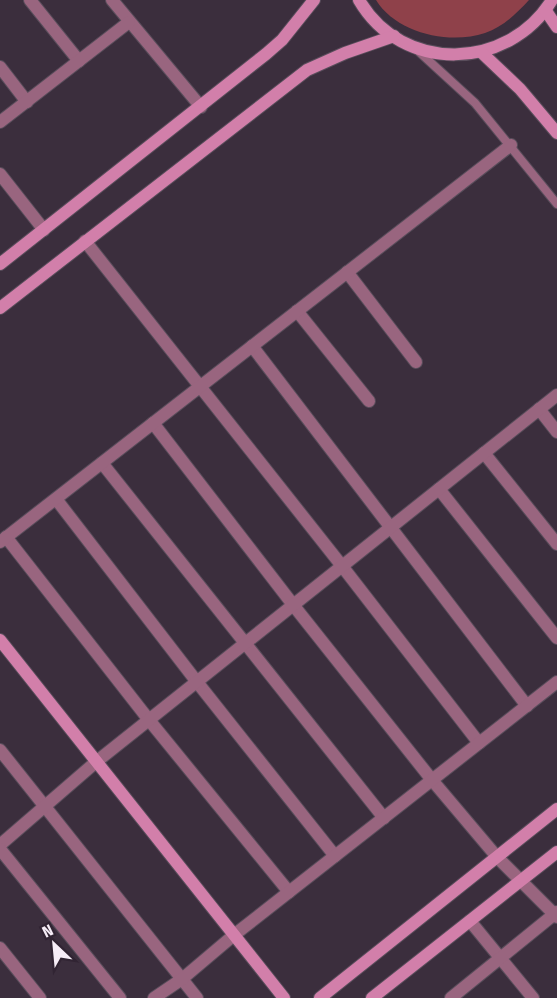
<svg xmlns="http://www.w3.org/2000/svg" width="557" height="998" viewBox="0 0 557 998" font-family="'Fira Sans Condensed',sans-serif">
<style>
.green{fill:#8f414a}
.lines{fill:none;stroke-linecap:round;stroke-linejoin:round}
.lane-casing{stroke:#594d5b;stroke-width:10}
.street-casing{stroke:#594d5b;stroke-width:14}
.secondary-casing{stroke:#594d5b;stroke-width:14}
.lane{stroke:#99657f;stroke-width:8}
.street{stroke:#99657f;stroke-width:12}
.secondary{stroke:#d27faa;stroke-width:12}
</style>
<rect width="100%" height="100%" fill="#3b2e3d"/>
<path class="green" d="M 376,0 L 529,0 C 516,14 503,27 485,33 C 449,45 396,33 376,0 Z"/>
<g class="lines">
<g class="lane-casing">
<polyline id="lane" points="416,49 475,103 557,204"/>
</g>
<g class="street-casing">
<g id="street">
<polyline points="30,0 79,61"/>
<polyline points="112,0 201,107"/>
<polyline points="0,67 27,102"/>
<polyline points="0,122 129,22"/>
<polyline points="0,174 44,230"/>
<polyline points="85,241 342,566 479,743"/>
<polyline points="347,272 416,362"/>
<polyline points="297,311 369,401"/>
<polyline points="252,346 527,706"/>
<polyline points="539,409 557,432"/>
<polyline points="153,423 294,606 432,780 497,857 557,917"/>
<polyline points="484,453 557,544"/>
<polyline points="102,463 384,818"/>
<polyline points="439,489 557,638"/>
<polyline points="56,499 197,682 335,856"/>
<polyline points="6,537 149,720 289,892"/>
<polyline points="0,542 511,145"/>
<polyline points="0,750 197,998"/>
<polyline points="0,845 96,762 557,395"/>
<polyline points="0,849 120,998"/>
<polyline points="470,921 533,998"/>
<polyline points="0,948 40,998"/>
<polyline points="154,998 182,979 234,935 557,682"/>
<polyline points="451,998 557,912"/>
</g>
</g>
<g class="secondary-casing">
<g id="secondary">
<path d="M 359,0 C 402,74 508,71 552,0"/>
<polyline points="546,11 557,27"/>
<polyline points="481,52 520,89 557,133"/>
<polyline points="0,264 266,54 282,40 314,0"/>
<polyline points="0,308 307,70 345,53 394,36"/>
<polyline points="0,640 284,998"/>
<polyline points="320,998 557,809"/>
<polyline points="372,998 557,852"/>
</g>
</g>
<use href="#lane" class="lane"/>
<use href="#street" class="street"/>
<use href="#secondary" class="secondary"/>
</g>
<g transform="translate(54 944) rotate(334)" stroke="#312433" stroke-width="4.5" paint-order="stroke">
<path d="M0-4.5L10 22L0 15L-10 22Z" fill="#f6edf7"/>
<text y="-9" font-size="16" font-weight="bold" text-anchor="middle" fill="#f6edf7">N</text>
</g>
</svg>
